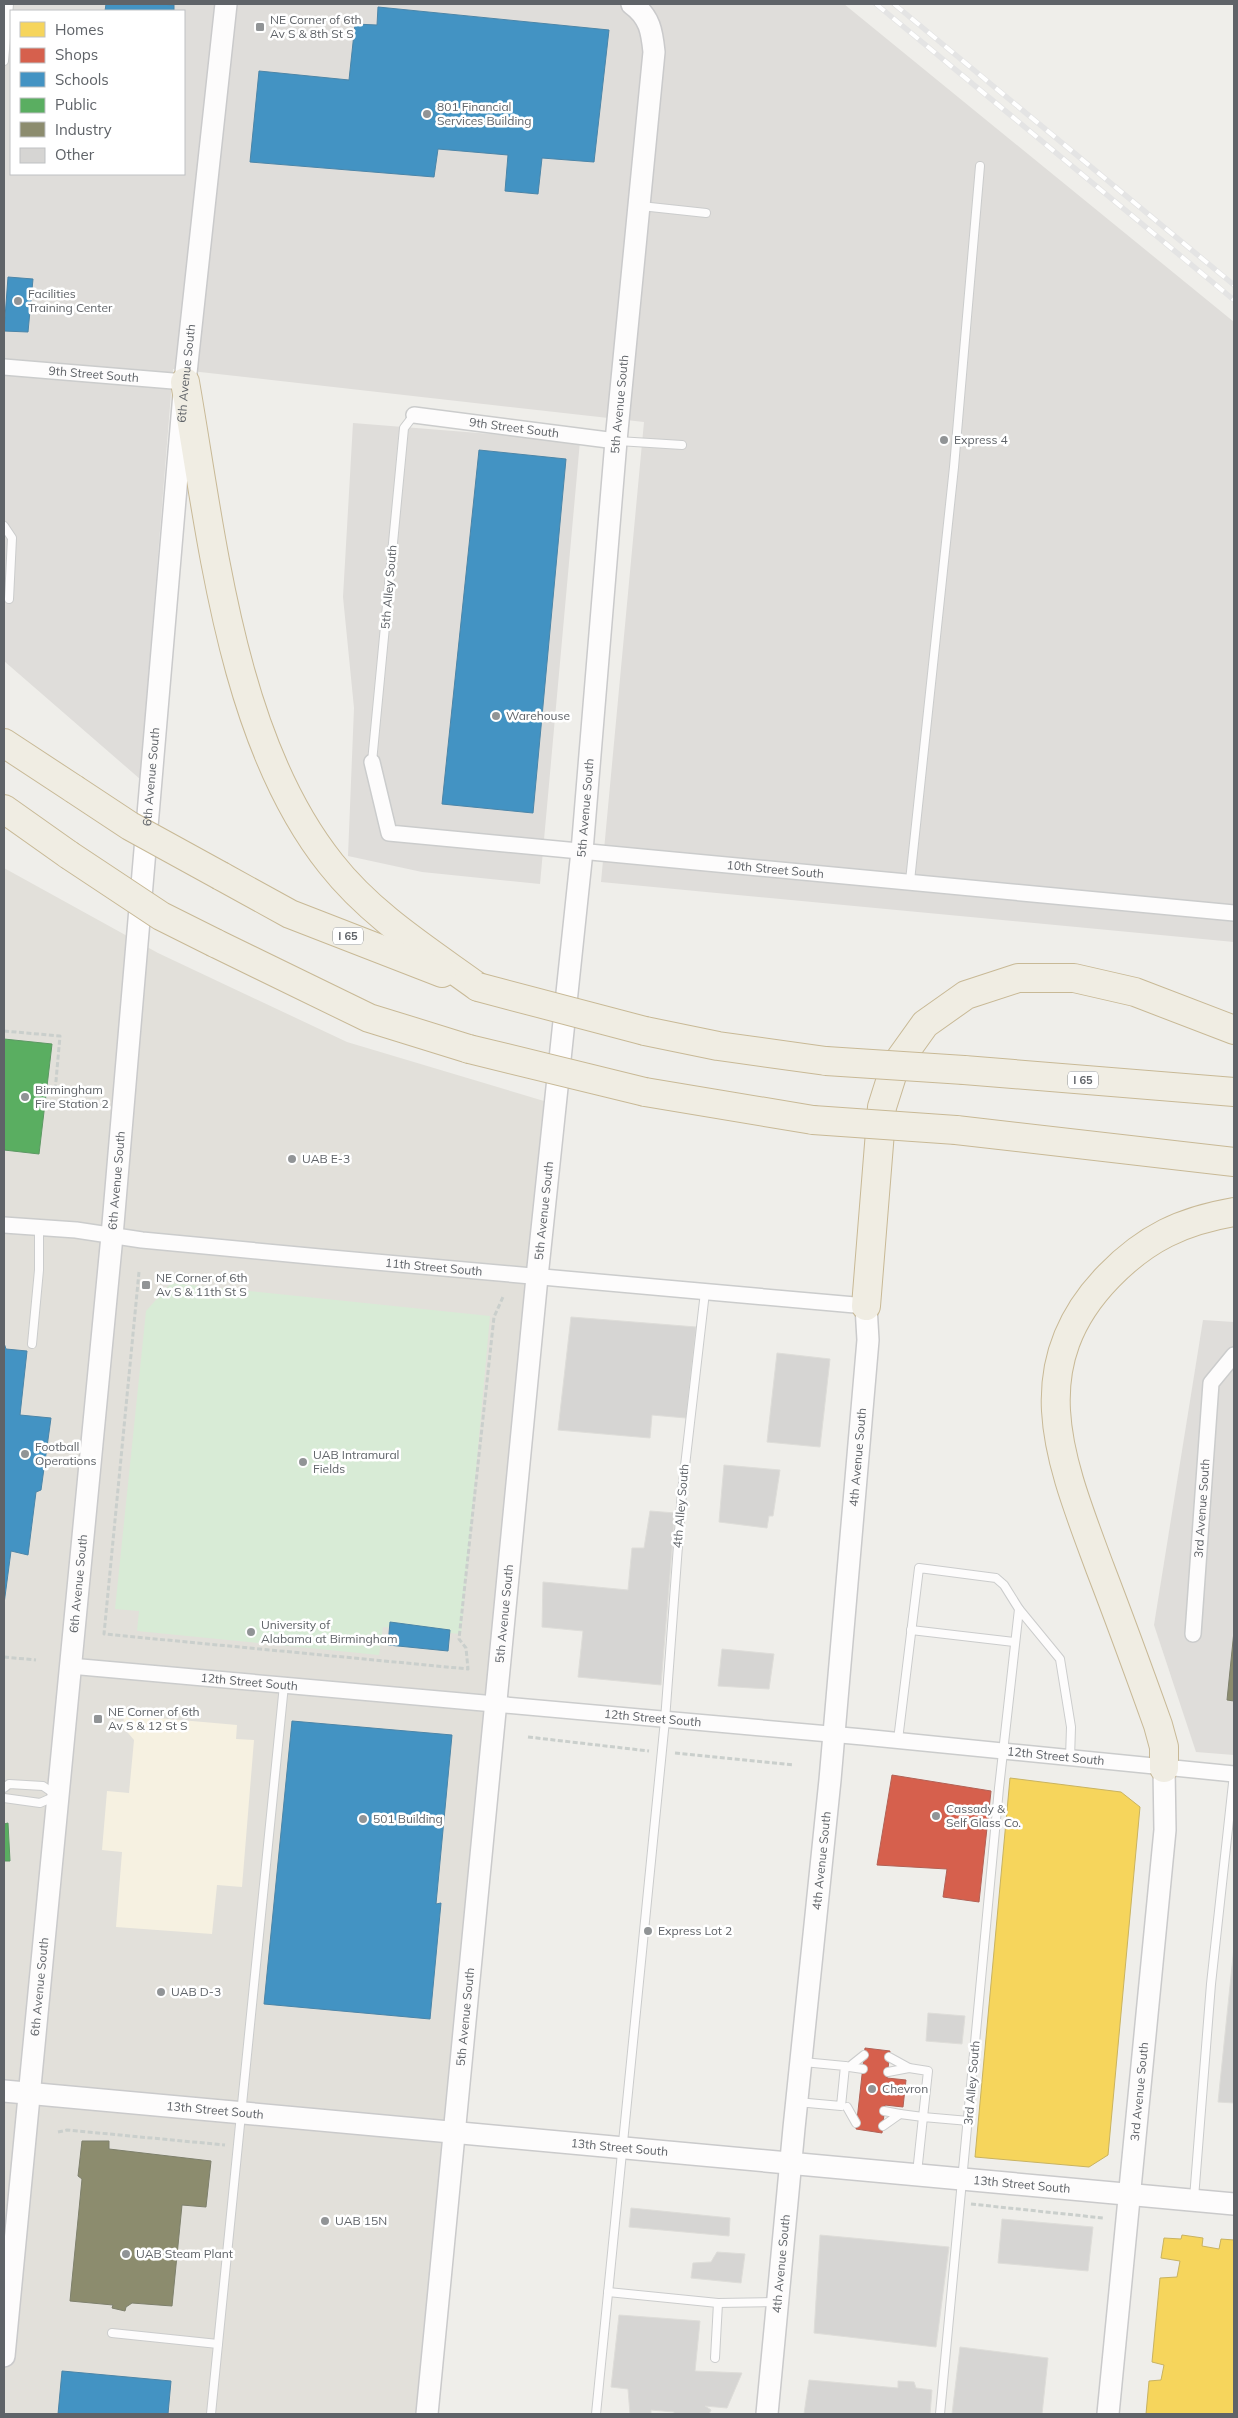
<svg xmlns="http://www.w3.org/2000/svg" width="1238" height="2418" viewBox="0 0 1238 2418" font-family="Mulish,sans-serif">
<style>
.industrial{fill:#dfddda;fill-rule:evenodd}
.education{fill:#e2e0da}
.green{fill:#d8ebd6}
.sand{fill:#f6f1e1}
.homes{fill:#f6d55c;stroke:#c9b360}
.shops{fill:#d6604d;stroke:#b26155}
.schools{fill:#4393c3;stroke:#4b85a8}
.public{fill:#5aae61;stroke:#5c9863}
.industry{fill:#8c8c6e;stroke:#7e806c}
.building{fill:#d6d5d3;stroke:#deddd9}
.lines{fill:none;stroke-linecap:round;stroke-linejoin:round}
.lane-casing{stroke:#cbcccc;stroke-width:10}
.street-casing{stroke:#cbcccc;stroke-width:18}
.secondary-casing{stroke:#cacacb;stroke-width:24}
.highway-casing{stroke:#c8b996;stroke-width:30}
.path{stroke:#cacfcc;stroke-width:3;stroke-dasharray:5 2.5;stroke-linecap:butt}
.lane{stroke:#fdfcfc;stroke-width:8}
.street{stroke:#fdfcfc;stroke-width:15}
.secondary{stroke:#fdfcfc;stroke-width:21}
.highway{stroke:#f0ede3;stroke-width:28}
.rail-casing{stroke:#e4e4e4;stroke-width:5.5}
.rail{stroke:#fff;stroke-width:4;stroke-dasharray:11;stroke-linecap:butt}
.highway-bridge-casing{stroke:#c8b996;stroke-width:30;stroke-linecap:butt}
.highway-bridge{stroke:#f0ede3;stroke-width:28}
.poi-dot{fill:#919496;stroke:#fff;stroke-width:2}
.labels{text-anchor:middle;stroke-width:5;stroke-linejoin:round;paint-order:stroke}
.shield{fill:#fff;stroke:#8f9295;stroke-width:1}
.shield-label{font-size:11px;font-weight:bold;fill:#5f6368}
.poi-label{font-size:12px;fill:#5f6368;stroke:#fff;text-anchor:start}
.street-label{font-size:12px;fill:#5f6368;stroke:#fff}
</style>
<rect width="100%" height="100%" fill="#efeeea"/>
<g class="industrial">
<path d="M 4,4 L 844,4 L 1234,322 L 1234,942 L 601,882 L 644,422 L 173,369 L 140,779 L 4,661 ZM 11,11 L 184,11 L 184,174 L 11,174 Z"/>
<polygon points="353,423 580,441 540,884 422,872 348,856 354,708 343,597"/>
<polygon points="1203,1320 1234,1322 1234,1755 1196,1752 1154,1625"/>
</g>
<polygon class="education" points="4,868 158,953 347,1042 544,1101 427,2414 4,2414"/>
<polygon class="green" points="171,1283 490,1316 461,1634 383,1627 379,1655 137,1631 139,1611 115,1609 146,1311"/>
<polygon class="sand" points="124,1715 237,1725 236,1739 254,1740 242,1887 217,1885 212,1934 116,1927 122,1852 102,1850 107,1791 129,1793 134,1740 123,1727"/>
<g class="homes">
<polygon points="1010,1778 1121,1792 1140,1807 1108,2155 1089,2167 975,2157"/>
<polygon points="1182,2235 1203,2238 1202,2246 1219,2249 1221,2239 1234,2240 1234,2414 1146,2414 1149,2381 1161,2380 1164,2365 1152,2362 1160,2278 1177,2277 1180,2261 1161,2258 1164,2238 1181,2239"/>
</g>
<g class="shops">
<polygon points="892,1775 991,1791 979,1902 943,1897 947,1869 877,1865"/>
<polygon points="865,2048 890,2051 887,2078 906,2080 903,2107 885,2105 882,2133 856,2129"/>
</g>
<g class="schools">
<polygon points="106,4 159,4 174,5 174,11 105,11"/>
<polygon points="378,7 609,30 594,162 542,158 538,194 505,191 508,155 438,149 434,177 250,162 259,71 349,80 355,24 377,25"/>
<polygon points="8,277 33,279 28,332 4,331"/>
<polygon points="479,450 566,459 533,813 442,804"/>
<polygon points="4,1343 6,1349 27,1351 20,1415 51,1418 41,1490 36,1492 28,1555 11,1551 4,1604"/>
<polygon points="390,1622 450,1630 448,1651 388,1645"/>
<polygon points="292,1721 452,1735 436,1904 441,1903 430,2019 264,2004"/>
<polygon points="62,2371 171,2381 168,2414 58,2414"/>
</g>
<g class="public">
<polygon points="4,1039 52,1044 39,1154 4,1150"/>
<polygon points="8,1823 10,1861 4,1861 4,1824"/>
</g>
<g class="industry">
<polygon points="1234,1631 1234,1701 1227,1700"/>
<polygon points="82,2141 109,2141 109,2149 211,2161 206,2207 182,2205 172,2306 132,2303 126,2307 125,2311 112,2308 113,2305 70,2301 82,2179 78,2176"/>
</g>
<g class="building">
<polygon points="571,1317 696,1327 686,1418 652,1415 650,1438 558,1430"/>
<polygon points="777,1353 830,1359 820,1447 767,1442"/>
<polygon points="724,1465 780,1470 773,1516 769,1516 767,1528 719,1522"/>
<polygon points="650,1511 675,1513 661,1685 578,1677 583,1631 542,1627 543,1582 628,1590 632,1548 644,1548"/>
<polygon points="722,1649 774,1654 769,1689 718,1686"/>
<polygon points="1234,1947 1234,2103 1218,2102"/>
<polygon points="928,2013 965,2016 962,2044 926,2041"/>
<polygon points="631,2208 730,2218 729,2236 629,2227"/>
<polygon points="1002,2219 1093,2227 1088,2271 998,2263"/>
<polygon points="820,2235 949,2247 936,2347 814,2333"/>
<polygon points="717,2252 745,2254 741,2283 691,2278 693,2263 711,2262"/>
<polygon points="619,2315 700,2321 695,2371 742,2373 727,2408 705,2406 711,2410 709,2414 674,2414 674,2412 651,2410 651,2414 630,2414 628,2389 611,2387"/>
<polygon points="960,2347 1048,2358 1042,2414 952,2414"/>
<polygon points="809,2380 898,2388 898,2381 914,2382 916,2388 932,2390 930,2414 804,2414"/>
</g>
<g class="lines">
<g class="lane-casing">
<g id="lane">
<polyline points="4,61 9,4"/>
<polyline points="641,206 706,213"/>
<polyline points="618,441 682,445"/>
<polyline points="4,526 12,538 9,599"/>
<polyline points="372,762 404,428 414,415"/>
<polyline points="910,881 954,467 980,166"/>
<polyline points="32,1344 39,1270 39,1226"/>
<polyline points="1019,1609 1060,1659 1071,1727 1070,1758"/>
<polyline points="911,1630 1014,1642"/>
<polyline points="898,1740 919,1568 996,1578 1004,1585 1019,1609 999,1788 940,2414"/>
<polyline points="4,1788 9,1784 43,1786 56,1795"/>
<polyline points="4,1798 40,1803 56,1796"/>
<polyline points="845,2066 849,2067 864,2055"/>
<polyline points="849,2067 863,2069"/>
<polyline points="888,2072 909,2068 889,2057"/>
<polyline points="797,2102 841,2106 845,2066 803,2062"/>
<polyline points="847,2107 856,2123"/>
<polyline points="900,2114 923,2117 928,2071 909,2068"/>
<polyline points="883,2126 900,2114 884,2111"/>
<polyline points="917,2173 923,2117 969,2121"/>
<polyline points="1194,2198 1211,1984 1234,1774"/>
<polyline points="608,2292 718,2303 776,2302"/>
<polyline points="112,2333 218,2344"/>
<polyline points="715,2358 718,2303"/>
<polyline points="211,2414 284,1685"/>
<polyline points="596,2414 665,1720 682,1492 705,1292"/>
</g>
</g>
<g class="street-casing">
<g id="street">
<path id="s1" d="M 4,367 L 185,382"/>
<path id="s2" d="M 414,415 L 616,441"/>
<path id="s3" d="M 372,762 L 389,833 L 1234,913"/>
<path id="s4" d="M 4,1225 L 76,1230 L 142,1240 L 320,1257 L 866,1306"/>
<path id="s5" d="M 1193,1634 L 1211,1383 L 1234,1355"/>
<path id="s6" d="M 70,1666 L 863,1737 L 1234,1774"/>
</g>
</g>
<g class="secondary-casing">
<g id="secondary">
<path id="s7" d="M 4,2091 L 1234,2204"/>
<path id="s8" d="M 4,2356 L 112,1236 L 185,382 L 226,4"/>
<path id="s9" d="M 427,2414 L 537,1277 L 582,851 L 616,441 L 654,52 C 652,32 650,17 632,4"/>
<path id="s10" d="M 767,2414 L 794,2128 L 830,1780 L 868,1340 L 866,1306"/>
<path id="s11" d="M 1108,2414 L 1165,1830 L 1164,1768"/>
</g>
</g>
<g class="highway-casing">
<g id="highway">
<path d="M 185,382 C 212,536 231,739 331,864 C 371,915 427,950 478,987"/>
<polyline points="4,743 74,789"/>
<polyline points="4,809 69,855"/>
<polyline points="221,876 290,914 442,973"/>
<polyline points="215,943 369,1018 469,1049"/>
<polyline points="645,1031 718,1046 826,1061"/>
<polyline points="964,1070 1234,1092"/>
<polyline points="645,1092 813,1120"/>
<polyline points="956,1130 1234,1162"/>
<polyline points="866,1306 882,1107 895,1066 925,1024 966,995 1018,978 1074,978 1135,992 1234,1030"/>
<path d="M 1164,1768 L 1164,1747 L 1158,1725 C 1139,1672 1120,1620 1100,1568 C 1062,1465 1019,1368 1109,1276 C 1146,1238 1182,1221 1234,1212"/>
</g>
</g>
<g class="path">
<polyline points="4,1031 60,1036 55,1092"/>
<polyline points="139,1272 104,1634 468,1669 466,1648 459,1639 494,1317 503,1297"/>
<polyline points="4,1657 36,1660"/>
<polyline points="528,1737 649,1751"/>
<polyline points="675,1753 794,1765"/>
<polyline points="58,2132 67,2130 225,2145"/>
<polyline points="971,2204 1103,2218"/>
</g>
<use href="#lane" class="lane"/>
<use href="#street" class="street"/>
<use href="#secondary" class="secondary"/>
<use href="#highway" class="highway"/>
<g class="rail-casing">
<g id="rail">
<polyline points="876,4 1234,300"/>
<polyline points="894,4 1234,285"/>
</g>
</g>
<use href="#rail" class="rail"/>
<g class="highway-bridge-casing">
<g id="highway-bridge">
<polyline points="74,789 130,826 221,876"/>
<polyline points="69,855 161,916 215,943"/>
<polyline points="478,987 645,1031"/>
<polyline points="469,1049 645,1092"/>
<polyline points="826,1061 964,1070"/>
<polyline points="813,1120 956,1130"/>
</g>
</g>
<use href="#highway-bridge" class="highway-bridge"/>
</g>
<g class="poi-dot">
<rect x="255" y="22" width="10" height="10" rx="2.5"/>
<circle cx="427" cy="114" r="5"/>
<circle cx="18" cy="301" r="5"/>
<circle cx="944" cy="440" r="5"/>
<circle cx="496" cy="716" r="5"/>
<circle cx="25" cy="1097" r="5"/>
<circle cx="292" cy="1159" r="5"/>
<rect x="141" y="1280" width="10" height="10" rx="2.5"/>
<circle cx="25" cy="1454" r="5"/>
<circle cx="303" cy="1462" r="5"/>
<circle cx="251" cy="1632" r="5"/>
<rect x="93" y="1714" width="10" height="10" rx="2.5"/>
<circle cx="936" cy="1816" r="5"/>
<circle cx="363" cy="1819" r="5"/>
<circle cx="648" cy="1931" r="5"/>
<circle cx="161" cy="1992" r="5"/>
<circle cx="872" cy="2089" r="5"/>
<circle cx="325" cy="2221" r="5"/>
<circle cx="126" cy="2254" r="5"/>
</g>
<g class="labels">
<g class="shield">
<rect x="333" y="927.5" width="30" height="17" rx="4"/>
<rect x="1068" y="1071.5" width="30" height="17" rx="4"/>
</g>
<g class="shield-label">
<text x="348" y="940">I 65</text>
<text x="1083" y="1084">I 65</text>
</g>
<g class="poi-label">
<text x="270" y="24">NE Corner of 6th<tspan x="270" dy="14">Av S &amp; 8th St S</tspan></text>
<text x="437" y="111">801 Financial<tspan x="437" dy="14">Services Building</tspan></text>
<text x="28" y="298">Facilities<tspan x="28" dy="14">Training Center</tspan></text>
<text x="954" y="444">Express 4</text>
<text x="506" y="720">Warehouse</text>
<text x="35" y="1094">Birmingham<tspan x="35" dy="14">Fire Station 2</tspan></text>
<text x="302" y="1163">UAB E-3</text>
<text x="156" y="1282">NE Corner of 6th<tspan x="156" dy="14">Av S &amp; 11th St S</tspan></text>
<text x="35" y="1451">Football<tspan x="35" dy="14">Operations</tspan></text>
<text x="313" y="1459">UAB Intramural<tspan x="313" dy="14">Fields</tspan></text>
<text x="261" y="1629">University of<tspan x="261" dy="14">Alabama at Birmingham</tspan></text>
<text x="108" y="1716">NE Corner of 6th<tspan x="108" dy="14">Av S &amp; 12 St S</tspan></text>
<text x="946" y="1813">Cassady &amp;<tspan x="946" dy="14">Self Glass Co.</tspan></text>
<text x="373" y="1823">501 Building</text>
<text x="658" y="1935">Express Lot 2</text>
<text x="171" y="1996">UAB D-3</text>
<text x="882" y="2093">Chevron</text>
<text x="335" y="2225">UAB 15N</text>
<text x="136" y="2258">UAB Steam Plant</text>
</g>
<g class="street-label">
<text dy="4" stroke="none"><textPath href="#s8" startOffset="1991">6th Avenue South</textPath></text>
<text dy="4" stroke="none"><textPath href="#s1" startOffset="90">9th Street South</textPath></text>
<text dy="4" stroke="none"><textPath href="#s9" startOffset="2019">5th Avenue South</textPath></text>
<text dy="4" stroke="none"><textPath href="#s2" startOffset="101">9th Street South</textPath></text>
<text transform="translate(389 587) rotate(-85)" y="4">5th Alley South</text>
<text dy="4" stroke="none"><textPath href="#s8" startOffset="1586">6th Avenue South</textPath></text>
<text dy="4" stroke="none"><textPath href="#s9" startOffset="1614">5th Avenue South</textPath></text>
<text dy="4" stroke="none"><textPath href="#s3" startOffset="461">10th Street South</textPath></text>
<text dy="4" stroke="none"><textPath href="#s8" startOffset="1181">6th Avenue South</textPath></text>
<text dy="4" stroke="none"><textPath href="#s9" startOffset="1209">5th Avenue South</textPath></text>
<text dy="4" stroke="none"><textPath href="#s4" startOffset="432">11th Street South</textPath></text>
<text dy="4" stroke="none"><textPath href="#s10" startOffset="961">4th Avenue South</textPath></text>
<text transform="translate(681 1506) rotate(-85)" y="4">4th Alley South</text>
<text dy="4" stroke="none"><textPath href="#s5" startOffset="126">3rd Avenue South</textPath></text>
<text dy="4" stroke="none"><textPath href="#s8" startOffset="776">6th Avenue South</textPath></text>
<text dy="4" stroke="none"><textPath href="#s9" startOffset="804">5th Avenue South</textPath></text>
<text dy="4" stroke="none"><textPath href="#s6" startOffset="180">12th Street South</textPath></text>
<text dy="4" stroke="none"><textPath href="#s6" startOffset="585">12th Street South</textPath></text>
<text dy="4" stroke="none"><textPath href="#s6" startOffset="990">12th Street South</textPath></text>
<text dy="4" stroke="none"><textPath href="#s10" startOffset="556">4th Avenue South</textPath></text>
<text dy="4" stroke="none"><textPath href="#s8" startOffset="371">6th Avenue South</textPath></text>
<text dy="4" stroke="none"><textPath href="#s9" startOffset="399">5th Avenue South</textPath></text>
<text transform="translate(972 2083) rotate(-85)" y="4">3rd Alley South</text>
<text dy="4" stroke="none"><textPath href="#s11" startOffset="324">3rd Avenue South</textPath></text>
<text dy="4" stroke="none"><textPath href="#s7" startOffset="212">13th Street South</textPath></text>
<text dy="4" stroke="none"><textPath href="#s7" startOffset="618">13th Street South</textPath></text>
<text dy="4" stroke="none"><textPath href="#s7" startOffset="1022">13th Street South</textPath></text>
<text dy="4" stroke="none"><textPath href="#s10" startOffset="151">4th Avenue South</textPath></text>
</g>
</g>
<rect width="1238" height="2418" fill="none" stroke="#5f6368" stroke-width="10"/>
<rect x="10" y="10" width="175" height="165" fill="#ffffff" stroke="#bfc1c3"/>
<rect x="20" y="22" width="25" height="15" fill="#f6d55c" stroke="#bfc1c3"/>
<text x="55" y="35" font-size="15" fill="#5f6368">Homes</text>
<rect x="20" y="48" width="25" height="15" fill="#d6604d" stroke="#bfc1c3"/>
<text x="55" y="60" font-size="15" fill="#5f6368">Shops</text>
<rect x="20" y="72" width="25" height="15" fill="#4393c3" stroke="#bfc1c3"/>
<text x="55" y="85" font-size="15" fill="#5f6368">Schools</text>
<rect x="20" y="98" width="25" height="15" fill="#5aae61" stroke="#bfc1c3"/>
<text x="55" y="110" font-size="15" fill="#5f6368">Public</text>
<rect x="20" y="122" width="25" height="15" fill="#8c8c6e" stroke="#bfc1c3"/>
<text x="55" y="135" font-size="15" fill="#5f6368">Industry</text>
<rect x="20" y="148" width="25" height="15" fill="#d6d5d3" stroke="#bfc1c3"/>
<text x="55" y="160" font-size="15" fill="#5f6368">Other</text>
</svg>
